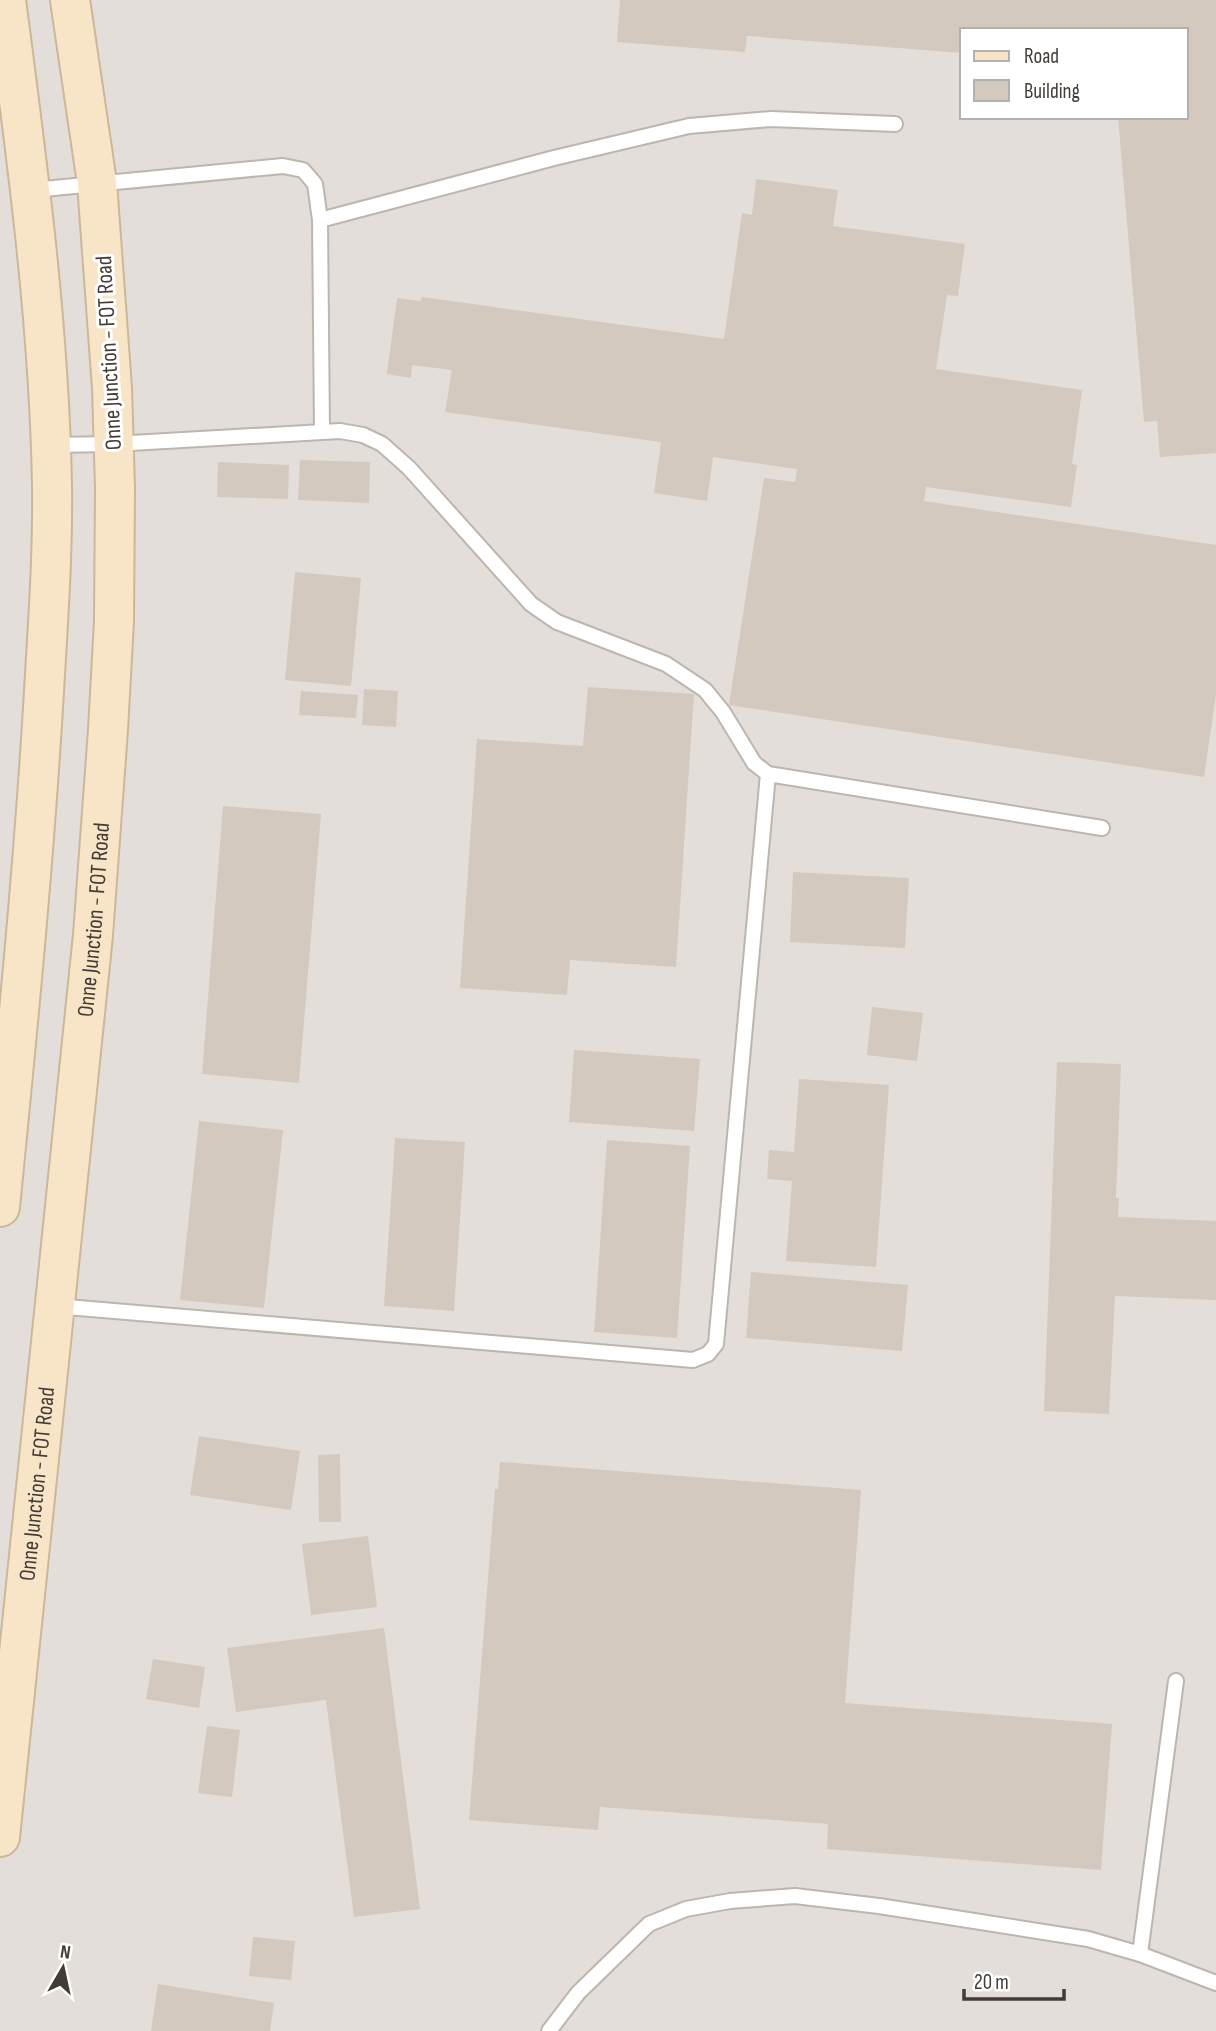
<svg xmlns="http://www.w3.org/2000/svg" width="1216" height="2031" viewBox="0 0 1216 2031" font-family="'Sofia Sans Condensed',sans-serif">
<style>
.industrial{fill:#e3deda;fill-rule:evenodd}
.building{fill:#d4c9bf}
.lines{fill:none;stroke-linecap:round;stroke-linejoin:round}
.lane-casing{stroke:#beb5ac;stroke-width:18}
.secondary-casing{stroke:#ccb799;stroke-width:42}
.lane{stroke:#fff;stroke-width:14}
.secondary{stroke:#f8e5c8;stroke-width:38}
.labels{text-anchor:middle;stroke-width:6;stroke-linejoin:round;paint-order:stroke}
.street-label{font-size:23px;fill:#423b36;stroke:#fff}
</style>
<rect width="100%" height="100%" fill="#f1ece5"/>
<path class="industrial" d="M 0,0 L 1216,0 L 1216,2031 L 0,2031 ZM 962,30 L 1186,30 L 1186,117 L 962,117 Z"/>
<g class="building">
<polygon points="620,0 1216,0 1216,453 1160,457 1157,421 1144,422 1118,117 1186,117 1186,30 962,30 962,53 747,36 745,52 617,42"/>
<polygon points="756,179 838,190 833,226 965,244 958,296 947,295 936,369 1082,390 1072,464 1077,465 1071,507 926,487 924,501 1216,545 1216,694 1204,777 729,705 764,478 795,482 797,469 713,457 707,501 654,493 661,442 445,412 452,370 412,365 411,378 387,374 397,298 421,301 422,297 724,339 742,213 752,215"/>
<polygon points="300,460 370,462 369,503 298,500"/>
<polygon points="218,462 289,465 288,499 217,497"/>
<polygon points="295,572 361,578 351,686 285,680"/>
<polygon points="588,687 694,694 676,967 570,960 567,995 460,988 477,739 583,746"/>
<polygon points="364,689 398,691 396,727 362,725"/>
<polygon points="301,691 358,695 356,718 299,715"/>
<polygon points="223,806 321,814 299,1083 202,1074"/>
<polygon points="793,872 909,878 905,948 790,942"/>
<polygon points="872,1007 923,1013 917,1061 867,1055"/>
<polygon points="574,1050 700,1059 694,1131 569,1122"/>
<polygon points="1057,1062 1121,1064 1116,1198 1119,1198 1118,1217 1216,1221 1216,1300 1115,1296 1109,1414 1044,1411"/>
<polygon points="799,1079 889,1085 876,1267 786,1261 792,1181 767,1179 769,1150 794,1152"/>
<polygon points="199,1121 283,1130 264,1308 180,1300"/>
<polygon points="395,1138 465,1142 454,1311 384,1306"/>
<polygon points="607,1140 690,1146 677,1338 594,1332"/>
<polygon points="751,1272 908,1285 902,1351 746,1338"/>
<polygon points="199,1436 300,1451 291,1510 190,1495"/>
<polygon points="340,1454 341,1522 319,1522 318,1455"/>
<polygon points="500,1462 861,1490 845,1703 1112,1724 1101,1870 827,1849 828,1824 600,1807 598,1830 469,1820 495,1489 498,1489"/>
<polygon points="368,1536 377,1607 311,1615 302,1544"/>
<polygon points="384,1628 420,1909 354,1917 326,1700 236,1712 227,1648"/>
<polygon points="153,1659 205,1667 199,1708 146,1699"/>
<polygon points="207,1726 240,1730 232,1797 198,1793"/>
<polygon points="253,1937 295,1941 291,1980 249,1976"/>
<polygon points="158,1984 274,2003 270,2031 151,2031"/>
</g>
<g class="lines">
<g class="lane-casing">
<g id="lane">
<polyline points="33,190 283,166 303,170 315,184 320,220 322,431"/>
<polyline points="320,220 554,158 689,126 771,119 895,124"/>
<polyline points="51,445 114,444 340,431 363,435 382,444 409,468 531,604 557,622 666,664 705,690 723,712 754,763 768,774 1102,828"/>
<polyline points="55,1306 693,1360 708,1354 716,1344 768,774"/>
<polyline points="1140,1954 1176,1681"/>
<polyline points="549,2031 578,1993 649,1924 686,1909 730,1901 795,1896 879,1906 1088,1939 1140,1954 1216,1983"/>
</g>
</g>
<g class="secondary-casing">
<g id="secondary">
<path d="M 0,1207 C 17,1035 34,864 44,691 C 48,623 53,553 52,485 C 49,322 27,161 6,0"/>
<path id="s1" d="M 0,1837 L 93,935 L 108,730 L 114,621 L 115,488 L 112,388 L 97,183 L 70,0"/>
</g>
</g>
<use href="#lane" class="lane"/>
<use href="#secondary" class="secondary"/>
</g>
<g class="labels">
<g class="street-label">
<text transform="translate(108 353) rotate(-93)" y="8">Onne Junction - FOT Road</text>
<text dy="8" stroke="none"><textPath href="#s1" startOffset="922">Onne Junction - FOT Road</textPath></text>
<text dy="8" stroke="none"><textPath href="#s1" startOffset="355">Onne Junction - FOT Road</textPath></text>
</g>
</g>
<rect x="960" y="28" width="228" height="91" fill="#ffffff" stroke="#b3b1af" stroke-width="2"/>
<rect x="974" y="51" width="35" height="10" fill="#f8e5c8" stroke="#b3b1af" stroke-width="2"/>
<text x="1024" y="63" font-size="21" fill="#423b36">Road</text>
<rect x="974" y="80" width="35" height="21" fill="#d4c9bf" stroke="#b3b1af" stroke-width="2"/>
<text x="1024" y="98" font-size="21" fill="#423b36">Building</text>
<g transform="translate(63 1968) rotate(9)" stroke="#ffffff" stroke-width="5" paint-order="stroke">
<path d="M0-5L12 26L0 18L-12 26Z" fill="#423b36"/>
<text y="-10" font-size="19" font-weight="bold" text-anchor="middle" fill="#423b36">N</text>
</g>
<path d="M964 1989v10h100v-10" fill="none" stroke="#423b36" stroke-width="3.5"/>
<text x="974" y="1989" font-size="21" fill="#423b36" stroke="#ffffff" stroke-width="5" paint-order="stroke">20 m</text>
</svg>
